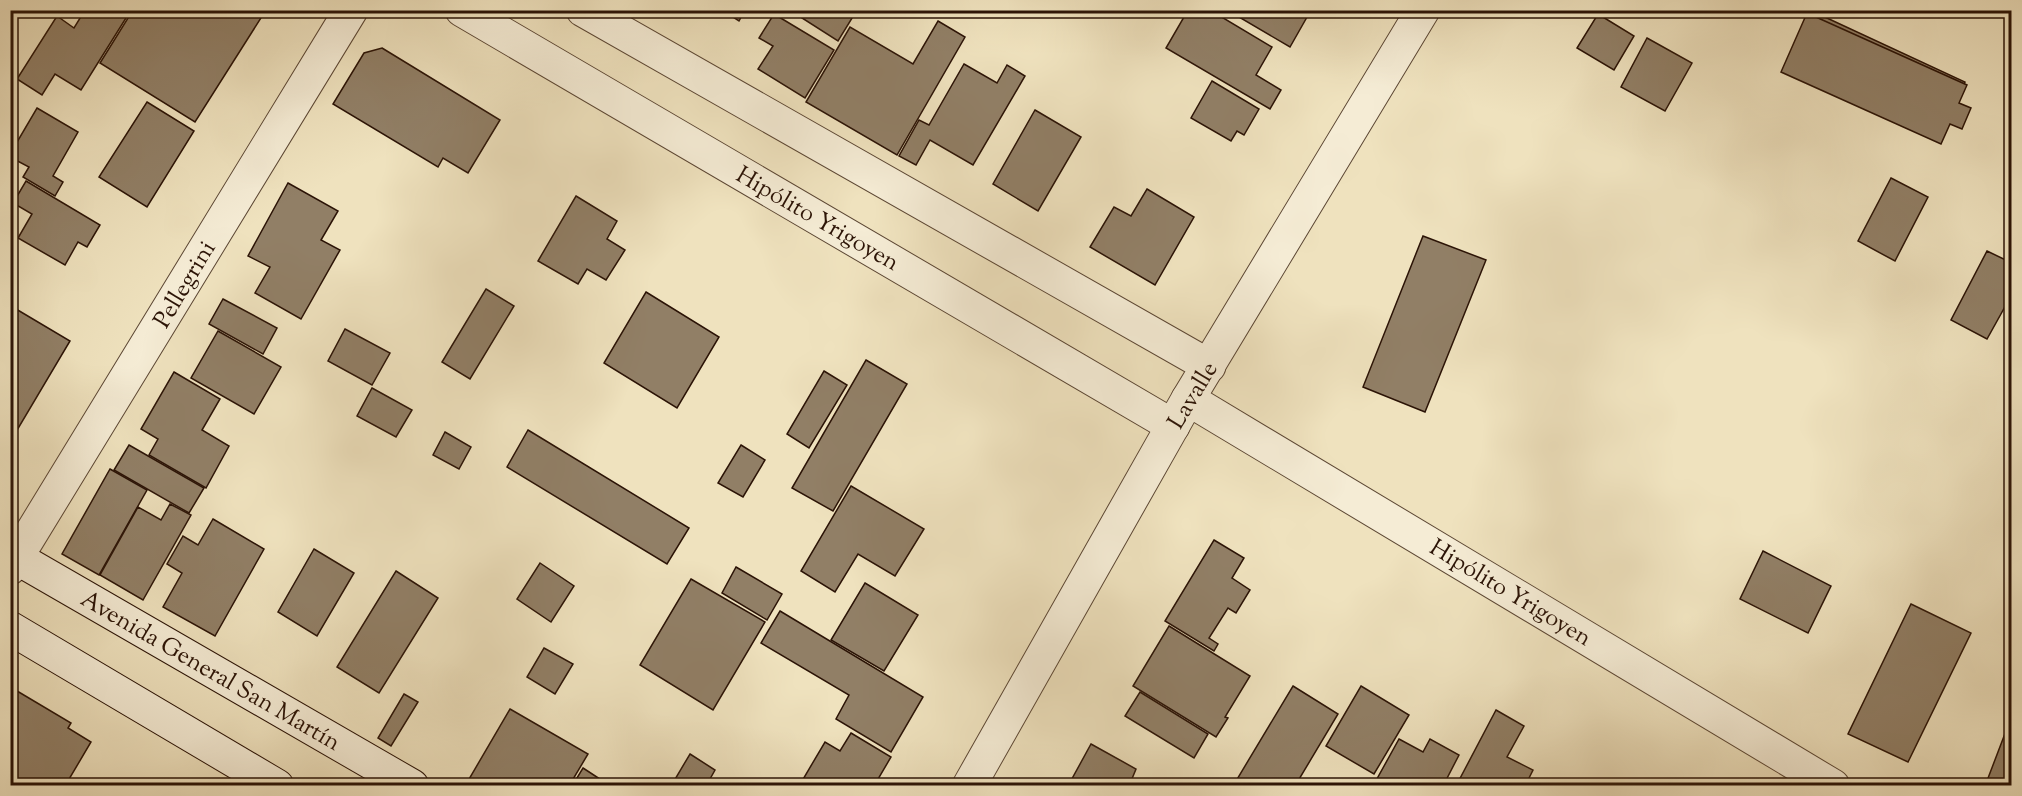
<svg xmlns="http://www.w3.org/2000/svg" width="2022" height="796" viewBox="0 0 2022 796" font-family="'Sorts Mill Goudy',serif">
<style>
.building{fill:#917f66;stroke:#2b1306;stroke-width:1.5}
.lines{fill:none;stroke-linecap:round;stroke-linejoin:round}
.street-casing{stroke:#5c4734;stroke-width:35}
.secondary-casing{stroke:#2b1306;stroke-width:35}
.street{stroke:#f5ecd5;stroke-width:33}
.secondary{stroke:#f5ecd5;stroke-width:33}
.labels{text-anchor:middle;stroke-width:4.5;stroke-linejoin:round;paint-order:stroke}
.street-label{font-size:24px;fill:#2b1306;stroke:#f5ecd5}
</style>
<rect width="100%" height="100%" fill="#efe2be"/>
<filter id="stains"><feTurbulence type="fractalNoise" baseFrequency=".00333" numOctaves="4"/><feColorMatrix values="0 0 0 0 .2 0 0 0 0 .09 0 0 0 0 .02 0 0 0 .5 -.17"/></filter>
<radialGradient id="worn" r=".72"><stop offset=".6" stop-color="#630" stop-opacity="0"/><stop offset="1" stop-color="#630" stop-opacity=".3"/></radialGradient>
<g class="building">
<polygon points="85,10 131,10 81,90 55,74 42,95 17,79 57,16 74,28"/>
<polygon points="133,10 266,10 195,122 100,63"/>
<polygon points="722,10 745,10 739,21"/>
<polygon points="807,10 857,10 838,41 802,18"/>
<polygon points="1188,10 1210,10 1272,47 1256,75 1281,90 1270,109 1166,48"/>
<polygon points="1227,10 1311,10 1290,47"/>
<polygon points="1814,12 1965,82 1942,132 1791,62"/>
<polygon points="1807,13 1967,85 1959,103 1971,108 1962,129 1950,124 1941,144 1781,72"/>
<polygon points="774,14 834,50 805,98 758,69 773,46 759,38"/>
<polygon points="1598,14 1634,36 1614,70 1577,48"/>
<polygon points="938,21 965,37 897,155 806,102 850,27 913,64"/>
<polygon points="1647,38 1692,63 1665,111 1621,87"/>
<polygon points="382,48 500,120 468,173 443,158 438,167 333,104 364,53"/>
<polygon points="964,64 997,83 1007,65 1025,76 973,165 930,140 916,165 899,156 919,120 929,125"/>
<polygon points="1212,81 1259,109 1244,135 1237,131 1231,141 1191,118"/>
<polygon points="147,102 194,131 147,207 99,177"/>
<polygon points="37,108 78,132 53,176 63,182 55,196 23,177 29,167 10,157 10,154"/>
<polygon points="1035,110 1081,137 1038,211 993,184"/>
<polygon points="1891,178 1928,197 1895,261 1858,241"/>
<polygon points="26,181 100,225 87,247 78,242 65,265 18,238 32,214 13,203"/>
<polygon points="288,183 338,211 321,240 340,250 301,319 255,293 270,267 248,256"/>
<polygon points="1147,189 1194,217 1155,285 1090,247 1114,207 1131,216"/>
<polygon points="576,196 617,221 607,239 625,250 606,280 587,269 578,284 538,261"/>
<polygon points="1423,236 1486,260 1425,412 1363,387"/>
<polygon points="1987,251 2012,263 2012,294 1987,339 1951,320"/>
<polygon points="486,289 514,306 470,379 442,362"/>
<polygon points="646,292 719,337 677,408 604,363"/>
<polygon points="223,299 277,328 263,354 209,324"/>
<polygon points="16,309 70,341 10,442 10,318"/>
<polygon points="345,329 390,353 372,385 328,361"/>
<polygon points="218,331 281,367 254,414 191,378"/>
<polygon points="866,360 907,384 833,511 792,488"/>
<polygon points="824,371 847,385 809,448 787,434"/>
<polygon points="174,372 220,399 202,430 229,446 206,488 149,455 158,439 141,429"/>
<polygon points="372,388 412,410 396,437 357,416"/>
<polygon points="528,430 689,528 667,564 507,467"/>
<polygon points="445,432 471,447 459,469 433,455"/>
<polygon points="129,445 204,488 189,513 114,470"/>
<polygon points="741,445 765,460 743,497 718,483"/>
<polygon points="110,469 147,490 99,575 62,554"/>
<polygon points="851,486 924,529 895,576 858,554 835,592 801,571"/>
<polygon points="170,504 191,515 143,600 100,575 138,507 161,520"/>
<polygon points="213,519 264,549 215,636 163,607 182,573 167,564 183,536 198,545"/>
<polygon points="1214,540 1244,558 1232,578 1250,590 1236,613 1228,608 1209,638 1218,644 1214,651 1165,621"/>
<polygon points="314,549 354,573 317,636 278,612"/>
<polygon points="1763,551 1831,586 1808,633 1740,599"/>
<polygon points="540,563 574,586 551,622 517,599"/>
<polygon points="736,567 782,594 767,620 722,593"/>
<polygon points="396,571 438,598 379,693 337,667"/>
<polygon points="691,579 765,622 713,710 640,665"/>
<polygon points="865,583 918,615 884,671 831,640"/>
<polygon points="1911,604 1971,633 1908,762 1848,734"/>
<polygon points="780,611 923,697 891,752 836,719 849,695 761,643"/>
<polygon points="1169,626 1250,676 1225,717 1228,718 1216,737 1133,686"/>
<polygon points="544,648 573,664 555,694 527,677"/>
<polygon points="1293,686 1338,714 1295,786 1233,786"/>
<polygon points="1361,686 1409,715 1374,774 1326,746"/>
<polygon points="12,688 71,723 68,728 91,742 65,786 23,786 10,778"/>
<polygon points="1140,692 1208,734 1194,758 1125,716"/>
<polygon points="404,694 418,702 391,746 378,738"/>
<polygon points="510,709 588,754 569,786 465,786"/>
<polygon points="1496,710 1524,726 1507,757 1533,770 1525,786 1456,786"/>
<polygon points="2006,731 2012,733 2012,786 1985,786"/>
<polygon points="851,733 891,757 874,786 810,786 802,781 825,742 840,751"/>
<polygon points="1399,739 1423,752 1430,739 1459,755 1443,786 1373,786"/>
<polygon points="1091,744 1136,769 1129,786 1068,786"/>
<polygon points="690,754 715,770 706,786 671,786"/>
<polygon points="583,768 603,781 600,786 572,786"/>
</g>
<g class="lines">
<g class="street-casing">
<g id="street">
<polyline points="462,10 1173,426"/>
<polyline points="583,10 1209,366"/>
<polyline points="1188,399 1833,786"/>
<polyline points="10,568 351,10"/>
<polyline points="969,786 1188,399 1423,10"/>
</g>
</g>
<g class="secondary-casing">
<g id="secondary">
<polyline points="10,554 412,786"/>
<polyline points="10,628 277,786"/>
</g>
</g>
<use href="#street" class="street"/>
<use href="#secondary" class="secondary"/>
</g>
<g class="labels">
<g class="street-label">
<text transform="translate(818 218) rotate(30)" y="8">Hipólito Yrigoyen</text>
<text transform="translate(184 284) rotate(-59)" y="8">Pellegrini</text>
<text transform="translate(1192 395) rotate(-59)" y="8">Lavalle</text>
<text transform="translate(1511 592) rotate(31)" y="8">Hipólito Yrigoyen</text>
<text transform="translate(211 670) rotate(30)" y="8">Avenida General San Martín</text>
</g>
</g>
<rect width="2022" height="796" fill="none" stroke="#efe2be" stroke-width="36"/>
<rect x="12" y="12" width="1998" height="772" fill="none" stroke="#2b1306" stroke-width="3"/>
<rect x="18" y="18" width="1986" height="760" fill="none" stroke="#2b1306" stroke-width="1.5"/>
<rect width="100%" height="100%" filter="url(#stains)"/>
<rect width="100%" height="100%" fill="url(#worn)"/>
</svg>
